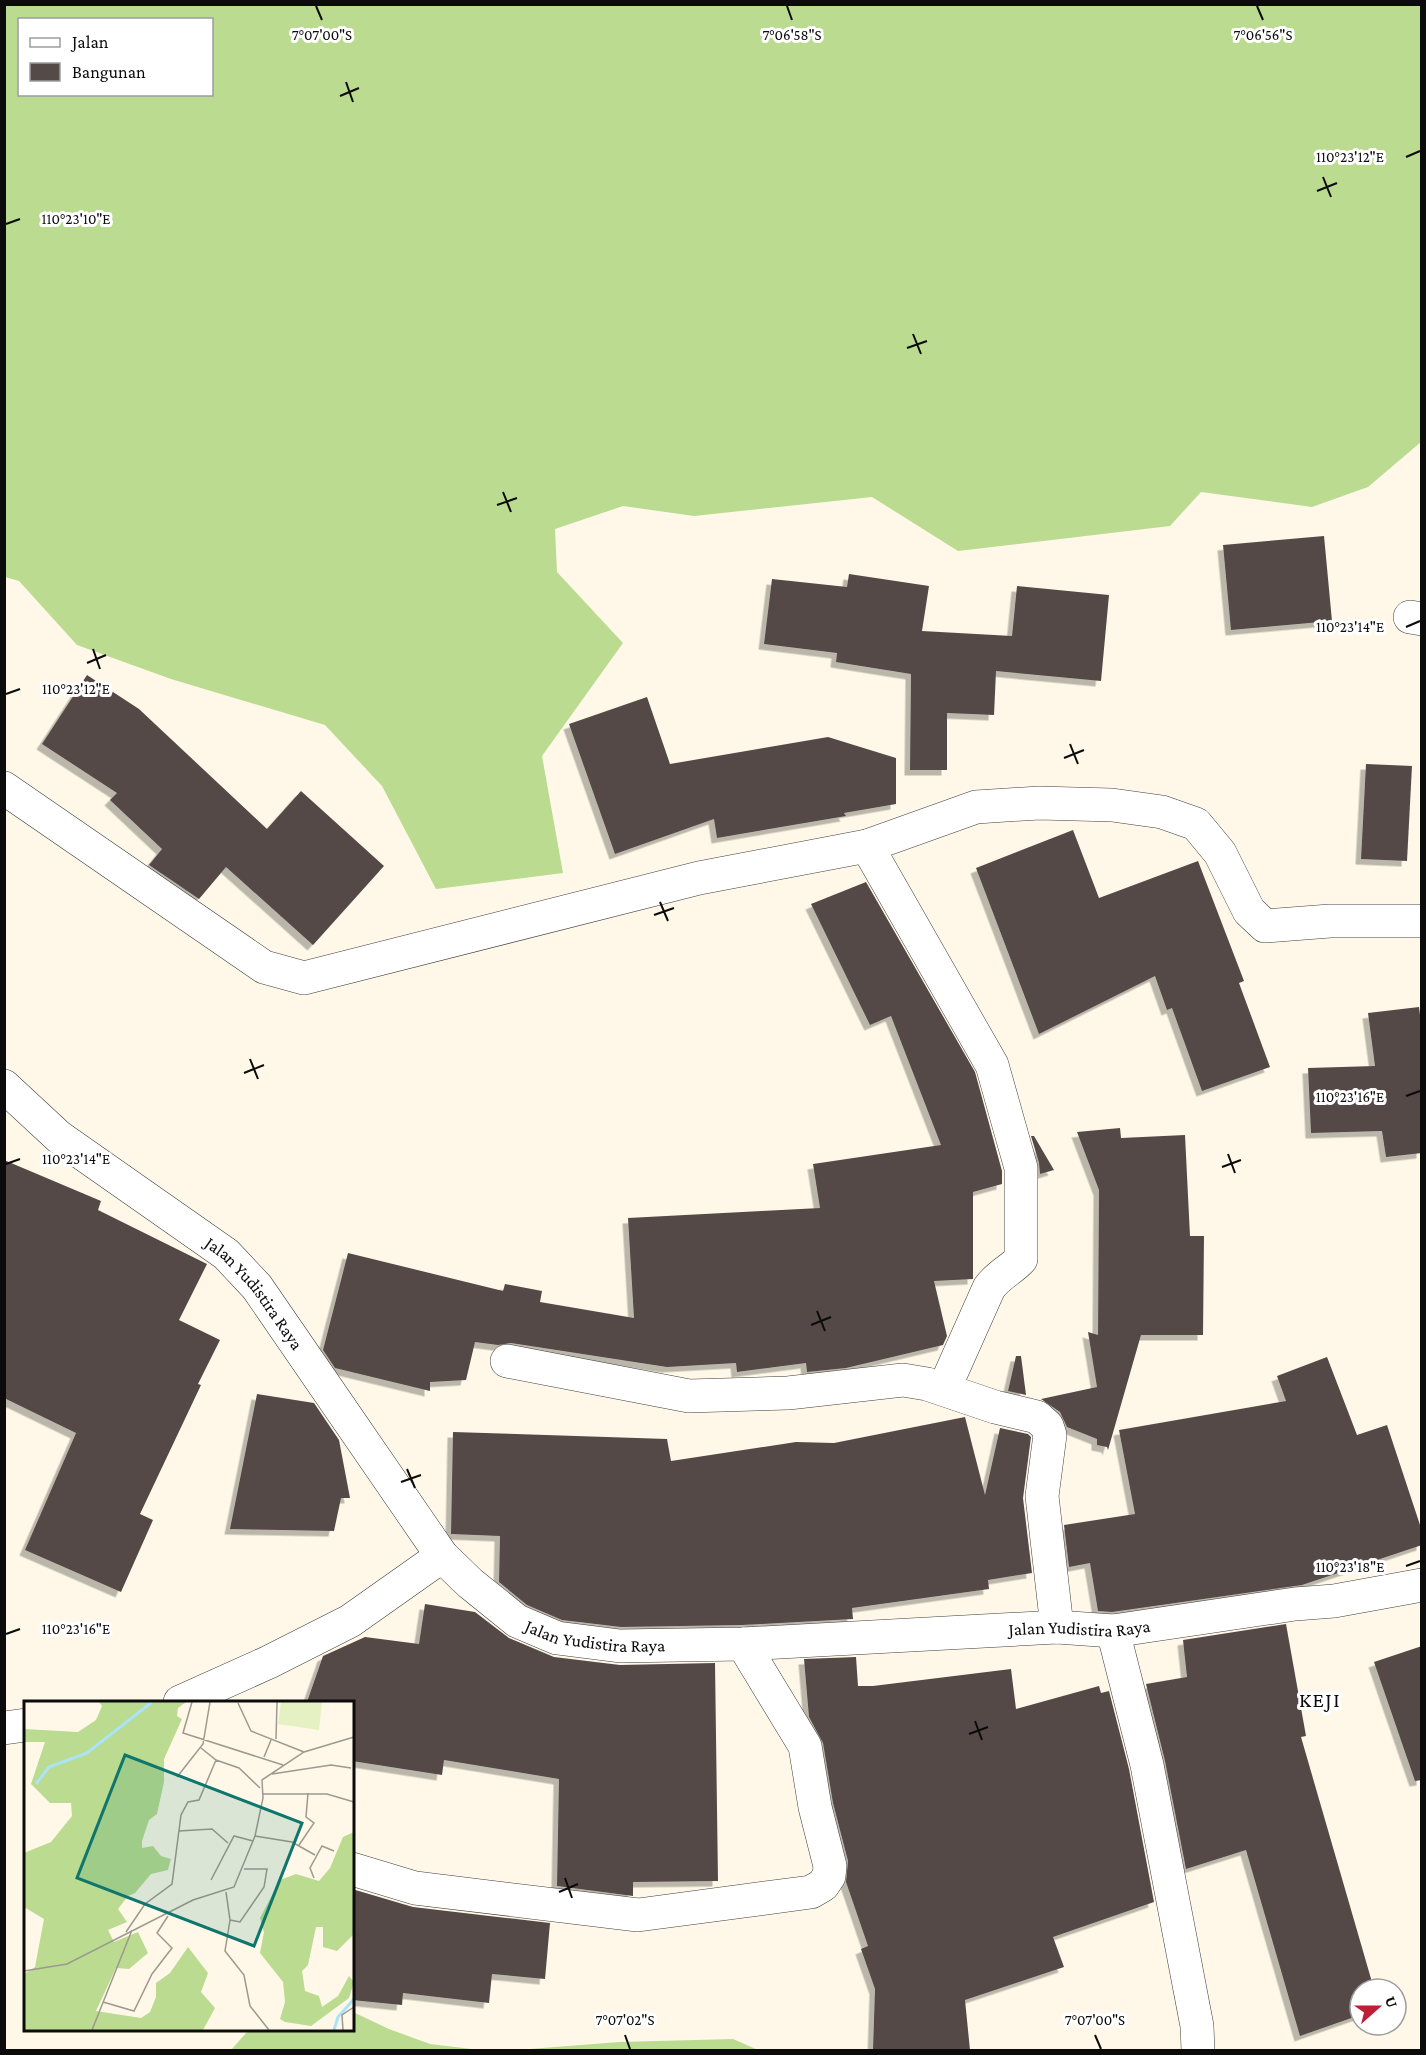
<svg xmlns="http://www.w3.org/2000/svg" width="1426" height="2055" viewBox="0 0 1426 2055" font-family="'Crimson Pro',serif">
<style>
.forest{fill:#badb90;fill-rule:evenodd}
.building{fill:#544a47;filter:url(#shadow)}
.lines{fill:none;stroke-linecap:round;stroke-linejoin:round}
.minor-casing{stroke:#3e3e3e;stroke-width:34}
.tertiary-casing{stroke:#3e3e3e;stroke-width:34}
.minor{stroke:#fff;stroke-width:33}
.tertiary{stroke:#fff;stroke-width:33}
.ticks{fill:none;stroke:#0b0b0b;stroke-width:2}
.labels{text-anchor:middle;stroke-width:6;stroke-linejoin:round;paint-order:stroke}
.street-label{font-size:18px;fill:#0b0b0b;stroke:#fff}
.quarter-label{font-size:21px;letter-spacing:1.5px;fill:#0b0b0b;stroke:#fff}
.inset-river{fill:none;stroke:#abe3f8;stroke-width:3}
.inset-road{fill:none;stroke:#9d9990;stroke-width:1.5}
.view{fill:#0f766e;fill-opacity:0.15;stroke:#0f766e;stroke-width:3}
.inset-edge{fill:none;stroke:#0b0b0b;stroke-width:3}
.ticks-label{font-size:15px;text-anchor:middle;fill:#0b0b0b;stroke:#fff;stroke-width:6;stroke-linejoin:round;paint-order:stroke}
</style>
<defs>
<filter id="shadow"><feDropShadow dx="-5.5" dy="5.5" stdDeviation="0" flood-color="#0004"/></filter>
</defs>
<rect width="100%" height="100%" fill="#fff8e8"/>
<g class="forest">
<path d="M 4,5 L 1421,5 L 1421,442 L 1368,487 L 1312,507 L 1201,492 L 1170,526 L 958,551 L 872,497 L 694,516 L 623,506 L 555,529 L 557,572 L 623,643 L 542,756 L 563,873 L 436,889 L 382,786 L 325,725 L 171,679 L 77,645 L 19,581 L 5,577 ZM 20,20 L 212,20 L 212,94 L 20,94 Z"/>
<polygon points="353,2012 389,2029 430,2044 480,2050 530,2049 619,2042 733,2039 758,2050 231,2050 246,2033 253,2030 352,2030"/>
</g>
<g class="building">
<polygon points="1324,536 1332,621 1231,630 1223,545"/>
<polygon points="849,574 929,586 922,631 1012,636 1017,586 1109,595 1101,681 996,671 994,715 947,713 947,770 910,770 911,674 836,662 837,653 764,644 772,579 847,587"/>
<polygon points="87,675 139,709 267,829 301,791 384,866 313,945 226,867 199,899 149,865 162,849 110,800 117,793 42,744"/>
<polygon points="647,697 670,764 828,737 896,758 896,804 844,813 846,816 717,838 714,819 615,854 569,724"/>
<polygon points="1366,764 1412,766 1407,861 1361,859"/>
<polygon points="1073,830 1099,898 1198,861 1244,981 1239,983 1270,1067 1202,1091 1172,1008 1167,1010 1155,976 1039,1034 976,868"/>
<polygon points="866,882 975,1072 1002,1171 1002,1184 973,1192 973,1279 934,1281 947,1336 943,1345 846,1368 807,1372 806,1363 737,1372 736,1363 667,1367 511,1343 498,1345 475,1342 466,1380 430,1382 430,1391 335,1368 323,1350 348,1253 503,1291 505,1284 542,1291 540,1302 634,1318 628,1218 820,1208 813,1164 941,1145 891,1016 870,1025 811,904"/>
<polygon points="1419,1007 1422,1030 1422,1153 1386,1157 1382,1131 1311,1133 1308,1068 1375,1066 1368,1013"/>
<polygon points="1120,1128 1121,1138 1185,1135 1190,1236 1204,1236 1203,1335 1141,1335 1108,1450 1107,1447 1097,1445 1097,1439 1067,1427 1060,1412 1041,1399 1097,1387 1088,1332 1098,1335 1099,1190 1077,1132"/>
<polygon points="1031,1136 1034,1136 1054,1170 1040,1174 1039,1163"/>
<polygon points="4,1160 101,1201 98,1210 207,1264 179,1320 220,1340 198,1384 201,1385 140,1514 153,1520 121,1592 25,1550 76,1433 4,1398"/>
<polygon points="1016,1356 1021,1356 1026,1395 1008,1391"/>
<polygon points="1327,1357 1357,1435 1387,1425 1422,1531 1422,1545 1302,1585 1112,1612 1098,1611 1090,1563 1069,1567 1064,1525 1135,1514 1119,1430 1286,1401 1277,1376"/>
<polygon points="257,1394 314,1403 339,1440 350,1498 341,1498 334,1531 230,1529"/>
<polygon points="965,1417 985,1495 1000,1428 1028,1434 1031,1437 1023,1498 1032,1573 988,1580 989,1589 852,1608 853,1619 742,1625 621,1627 562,1620 527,1605 499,1582 500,1536 451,1534 453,1432 667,1439 671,1461 796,1442 834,1443"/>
<polygon points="425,1604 475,1612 509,1638 554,1657 620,1665 715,1663 718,1881 633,1882 633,1896 557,1886 559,1779 444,1760 442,1775 352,1761 352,1702 307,1702 323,1656 365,1637 419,1644"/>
<polygon points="1286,1624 1306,1736 1301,1737 1374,1989 1360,1989 1360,2015 1300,2036 1246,1850 1186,1869 1165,1761 1146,1684 1187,1677 1183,1640"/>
<polygon points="1422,1646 1422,1780 1415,1781 1374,1662"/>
<polygon points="856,1657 858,1686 873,1686 1011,1669 1016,1709 1099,1686 1101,1693 1109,1691 1129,1769 1154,1902 1053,1937 1064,1967 965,2000 970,2050 873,2050 875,1989 861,1949 868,1946 846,1882 848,1861 833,1803 823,1743 809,1717 804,1659"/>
<polygon points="352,1889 413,1907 550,1923 545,1979 492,1974 489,2003 403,1993 402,2005 352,2000"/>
</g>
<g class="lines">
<g class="minor-casing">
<g id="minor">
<polyline points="1410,617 1422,619"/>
<polyline points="4,788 264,967 304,978 699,878 867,846 976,807 1039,803 1112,805 1162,812 1196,824 1220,853 1249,911 1265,926 1330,921 1422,921"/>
<path d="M 867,846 L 992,1065 L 1021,1168 L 1021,1259 C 1011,1270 998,1275 989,1288 L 944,1389"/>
<polyline points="507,1361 689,1396 788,1393 903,1380 927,1384 995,1407 1037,1417 1047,1426 1050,1435 1042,1496 1057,1627"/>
<polyline points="1113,1631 1147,1765 1197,2026 1198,2050"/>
<polyline points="180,1702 269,1662 350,1621 442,1556"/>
<polyline points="4,1728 26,1725"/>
<polyline points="352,1869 415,1888 638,1915 811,1892 823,1885 829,1876 830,1866 815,1807 805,1746 743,1644"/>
</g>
</g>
<g class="tertiary-casing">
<g id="tertiary">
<path id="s1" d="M 4,1086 L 59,1137 L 226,1254 L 257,1287 L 442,1556 L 470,1583 L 517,1621 L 557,1638 L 620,1646 L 743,1644 L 1057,1627 L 1113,1631 L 1295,1604 L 1334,1601 L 1422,1585"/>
</g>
</g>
<use href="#minor" class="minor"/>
<use href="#tertiary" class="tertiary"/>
</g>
<path class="ticks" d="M 316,6 L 322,20M 787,6 L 792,20M 1257,6 L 1263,20M 346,82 L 353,102M 340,96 L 359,88M 1406,157 L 1420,151M 1323,177 L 1331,197M 1317,191 L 1337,183M 6,224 L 20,219M 913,334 L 921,354M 907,348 L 927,341M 503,492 L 511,512M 497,505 L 517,498M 1406,627 L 1420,621M 93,649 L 100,669M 87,663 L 106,655M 6,694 L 20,689M 1070,744 L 1078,764M 1064,758 L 1084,750M 660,902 L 668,921M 654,915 L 674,908M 250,1059 L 258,1079M 244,1073 L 264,1065M 1406,1096 L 1420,1091M 1228,1154 L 1235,1173M 6,1164 L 20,1159M 1222,1167 L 1241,1160M 817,1311 L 825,1331M 811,1325 L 831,1317M 407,1469 L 415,1488M 401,1482 L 421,1475M 1406,1566 L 1420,1561M 6,1634 L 20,1629M 975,1721 L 982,1740M 969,1734 L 988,1727M 565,1878 L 572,1898M 559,1892 L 578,1884M 625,2035 L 630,2049M 1095,2035 L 1101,2049"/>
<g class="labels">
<g class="street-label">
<text dy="6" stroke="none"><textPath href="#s1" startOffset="327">Jalan Yudistira Raya</textPath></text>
<text dy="6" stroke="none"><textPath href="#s1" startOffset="1317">Jalan Yudistira Raya</textPath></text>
<text dy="6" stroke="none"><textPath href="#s1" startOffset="831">Jalan Yudistira Raya</textPath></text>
</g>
<g class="quarter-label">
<text x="1320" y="1707">KEJI</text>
</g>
</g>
<g transform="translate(24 1701)">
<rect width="330" height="330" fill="#fff8e8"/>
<path d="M 75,1 L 162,1 L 154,7 L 153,15 L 158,18 L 140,58 L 140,81 L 133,113 L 125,119 L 118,140 L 118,147 L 129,145 L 137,155 L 147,158 L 144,169 L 127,173 L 111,192 L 104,195 L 94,208 L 103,221 L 84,229 L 90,241 L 114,231 L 124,252 L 105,268 L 92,267 L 72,310 L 117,317 L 126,311 L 132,296 L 132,282 L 146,272 L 164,246 L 184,272 L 177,291 L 191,307 L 179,329 L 0,329 L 0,273 L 11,266 L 20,218 L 0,206 L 0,152 L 27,141 L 48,115 L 47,102 L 26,102 L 7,83 L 21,41 L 0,41 L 0,28 L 54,31 L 72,19 L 78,5 ZM 330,131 L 330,233 L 313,250 L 299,246 L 299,226 L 292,226 L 284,264 L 278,270 L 281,290 L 295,295 L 298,306 L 314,295 L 325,275 L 330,281 L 325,297 L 287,325 L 261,321 L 256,318 L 261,301 L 259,281 L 236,252 L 240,231 L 236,217 L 256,179 L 272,173 L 295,180 L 306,167 L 319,136 Z" fill="#badb90"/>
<path d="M 257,1 L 298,1 L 295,29 L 254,23 Z" fill="#e6f1c3"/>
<path class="inset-river" d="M 12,83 L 25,66 L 63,52 L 128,1M 310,329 L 314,316 L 330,298"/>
<path class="inset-road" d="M 168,1 L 159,32 L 259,64M 214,2 L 227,30 L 280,51M 252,38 L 253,1M 177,47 L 192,59 L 215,67 L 236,87M 240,56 L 247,39M 248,73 L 307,64 L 327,67M 153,76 L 179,43 L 186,1M 238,93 L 303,93 L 330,101M 155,130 L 188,128 L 204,142M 231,135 L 268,141 L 291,154M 275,144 L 290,122 L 282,116 L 284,92M 290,177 L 286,167 L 298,145 L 310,150M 187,179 L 210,135 L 229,140M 202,191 L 206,219 L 201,250 L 220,274 L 226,305 L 245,329M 206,219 L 216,221 L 240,186 L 243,168 L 220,168M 102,231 L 121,203 L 148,183 L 157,114 L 164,101 L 175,99 L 192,59M 0,270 L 43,263 L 169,199 L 210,186 L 231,135 L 239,97 L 238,79 L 280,51 L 330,36M 79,301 L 110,310 L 128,273 L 148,247 L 133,232 L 144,215M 68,329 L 108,229M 319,329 L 318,314 L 330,306"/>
<path class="view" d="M 101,54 L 278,122 L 230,245 L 53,177 Z"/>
<rect width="330" height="330" class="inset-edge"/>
</g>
<g class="ticks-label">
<text x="322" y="40">7°07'00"S</text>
<text x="792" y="40">7°06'58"S</text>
<text x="1263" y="40">7°06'56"S</text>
<text x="1350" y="162">110°23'12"E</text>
<text x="76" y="224">110°23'10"E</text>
<text x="1350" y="632">110°23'14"E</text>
<text x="76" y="694">110°23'12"E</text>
<text x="1350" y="1102">110°23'16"E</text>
<text x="76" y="1164">110°23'14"E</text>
<text x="1350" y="1572">110°23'18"E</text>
<text x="76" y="1634">110°23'16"E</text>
<text x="625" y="2025">7°07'02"S</text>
<text x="1095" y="2025">7°07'00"S</text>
</g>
<rect width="1426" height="2055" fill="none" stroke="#0b0b0b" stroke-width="12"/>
<rect x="18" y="18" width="195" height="78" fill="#ffffff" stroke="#9d9d9d" stroke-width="1.5"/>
<rect x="30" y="38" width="30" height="9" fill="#ffffff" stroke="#9d9d9d" stroke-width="1.5"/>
<text x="72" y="48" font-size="18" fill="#0b0b0b">Jalan</text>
<rect x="30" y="63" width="30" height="18" fill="#544a47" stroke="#9d9d9d" stroke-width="1.5"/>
<text x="72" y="78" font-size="18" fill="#0b0b0b">Bangunan</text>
<g transform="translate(1378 2007) rotate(69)"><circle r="28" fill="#ffffff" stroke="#9d9d9d" stroke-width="1.5"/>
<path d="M0-4.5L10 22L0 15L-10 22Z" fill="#bf1e37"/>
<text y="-9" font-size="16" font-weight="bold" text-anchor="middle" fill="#0b0b0b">U</text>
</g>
</svg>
